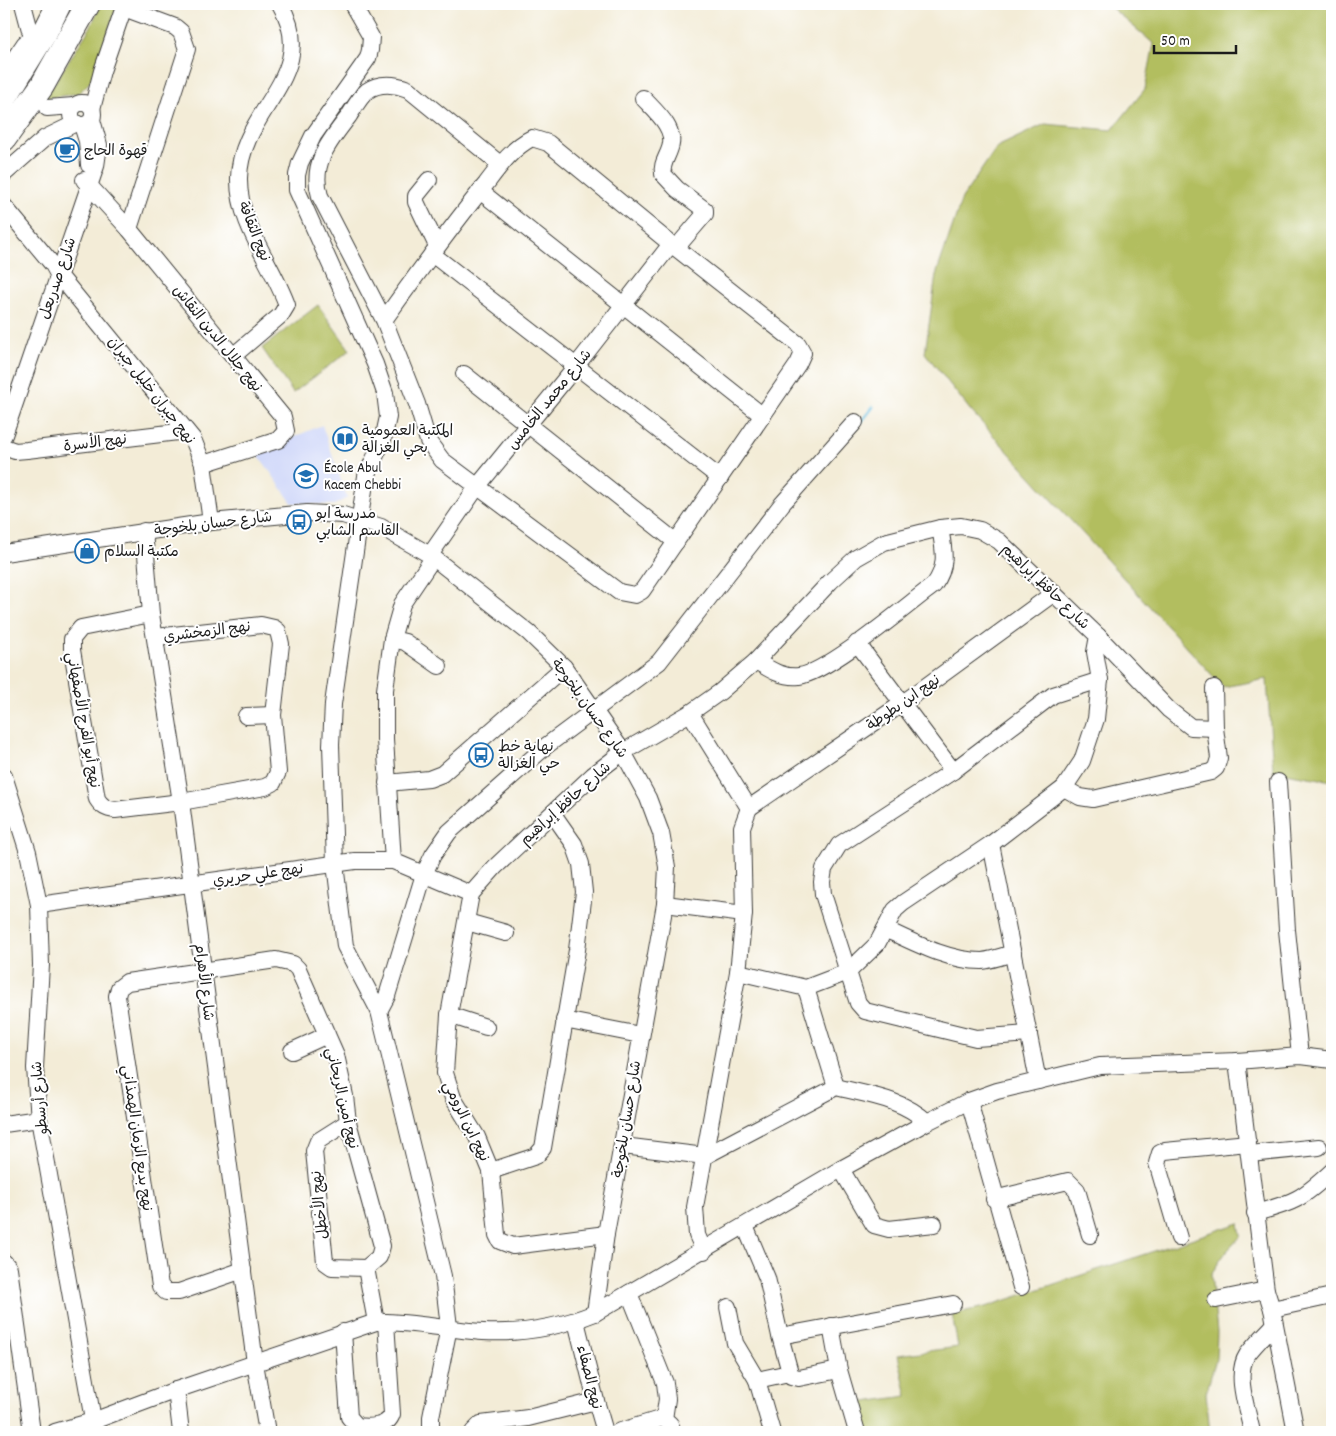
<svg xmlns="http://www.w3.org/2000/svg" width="1336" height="1436" viewBox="0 0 1336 1436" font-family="Dekko,'Playpen Sans Arabic',sans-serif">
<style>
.built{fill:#d1d9f9}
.green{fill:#b2be5f;stroke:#676d3e}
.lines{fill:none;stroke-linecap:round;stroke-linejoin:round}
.stream{stroke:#62bee0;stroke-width:3}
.minor-tunnel{stroke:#c8c2b2;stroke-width:16;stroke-dasharray:16 8;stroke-linecap:butt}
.minor-casing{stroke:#3c3b38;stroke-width:18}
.highway-casing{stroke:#3c3b38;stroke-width:26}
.minor{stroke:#fff;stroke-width:16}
.highway{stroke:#fff;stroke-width:24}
.labels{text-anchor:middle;stroke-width:4;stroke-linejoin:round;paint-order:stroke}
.poi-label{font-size:15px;fill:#1c1c1c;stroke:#fff;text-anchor:start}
.street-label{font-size:15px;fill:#1c1c1c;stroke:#fff}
</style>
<rect width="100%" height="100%" fill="#fff"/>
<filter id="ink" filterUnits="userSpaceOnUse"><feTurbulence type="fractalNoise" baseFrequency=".02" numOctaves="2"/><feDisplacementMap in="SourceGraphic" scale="10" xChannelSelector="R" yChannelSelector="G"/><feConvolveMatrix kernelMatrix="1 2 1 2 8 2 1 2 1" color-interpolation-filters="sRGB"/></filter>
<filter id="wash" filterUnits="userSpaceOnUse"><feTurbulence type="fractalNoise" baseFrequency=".0096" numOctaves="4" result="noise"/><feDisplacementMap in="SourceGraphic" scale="20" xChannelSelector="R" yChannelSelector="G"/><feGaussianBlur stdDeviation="1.12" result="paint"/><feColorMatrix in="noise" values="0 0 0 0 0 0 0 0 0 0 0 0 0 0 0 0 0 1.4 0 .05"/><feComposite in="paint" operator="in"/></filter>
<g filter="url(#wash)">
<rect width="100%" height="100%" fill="#f3ecd7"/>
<polygon class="built" points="322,425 347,498 334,505 292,503 257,453"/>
<g class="green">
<polygon points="101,4 118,4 90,82 79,93 44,99 90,28"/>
<polygon points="1107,4 1332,4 1332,781 1273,771 1267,679 1223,687 971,411 925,353 936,275 962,198 997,147 1045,124 1112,130 1145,89 1154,44"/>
<polygon points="318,305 350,350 293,393 262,348"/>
<polygon points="1239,1223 1241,1236 1226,1252 1211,1274 1217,1332 1216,1359 1206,1393 1210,1432 865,1432 858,1403 907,1396 898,1355 958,1347 952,1314 985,1307"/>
</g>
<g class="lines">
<polyline class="stream" points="861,422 873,407"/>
</g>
</g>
<g filter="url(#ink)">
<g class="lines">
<polyline class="minor-tunnel" points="4,114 30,110"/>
<g class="minor-casing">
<g id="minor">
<polyline points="23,4 31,34"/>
<polyline points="352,4 371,37 370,50 368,58 313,136 300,163 297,175 297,190 375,364 385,393 388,417 383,440 366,476 333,704 331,745 335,864 345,946 379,1011 443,1276 449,1327 431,1417 431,1432"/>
<polyline points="124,8 175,27 181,32 187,49 129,229"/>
<polyline points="4,74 25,43"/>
<path d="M 643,98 C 655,111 677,129 670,148 C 667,158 661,164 663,174 L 677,189 L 705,210 L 705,214 L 676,248"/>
<circle cx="82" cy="114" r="11"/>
<polyline points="47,108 74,106"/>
<polyline points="92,109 102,71 125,4"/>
<polyline points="82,125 87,141 89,165"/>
<polyline points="4,174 45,138 76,123"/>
<polyline points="84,180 129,229 283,417 286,431 278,440 203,464"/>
<polyline points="429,180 416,196 416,202 437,246"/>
<polyline points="480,191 763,416"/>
<polyline points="4,206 53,265 58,274 193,439 203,464 211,522"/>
<polyline points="432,254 720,478"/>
<path d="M 384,320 C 417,274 450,228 486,184 C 498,168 513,147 532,138 L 548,143 L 671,244 L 798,344 L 803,353 L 798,364 L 642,591 L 635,595 L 619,592 L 442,460 L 428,441 L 417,404 L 384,320 L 320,196 C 310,163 330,141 349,116 C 354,108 360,97 367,91 C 379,82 396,84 408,89 L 501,165"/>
<path d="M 233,356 L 281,315 L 287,305 C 272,263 238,224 239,178 C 240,109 322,75 280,4"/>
<polyline points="464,374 676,542"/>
<polyline points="4,435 96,166 99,145 92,120"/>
<polyline points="4,447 15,451 27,450 186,431"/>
<polyline points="144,531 151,614 181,802 255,1363 267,1432"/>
<polyline points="4,553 211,522 307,513 343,515 381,527 430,555 529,633 564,667 623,752 648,798 661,833 667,867 665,904 606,1234 595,1313"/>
<polyline points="430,555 477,487 576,366 671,244"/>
<path d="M 151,614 L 81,628 L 72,639 L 72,650 L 97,799 C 102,807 107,809 115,810 L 181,802 L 265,787 L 273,783 L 278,772 L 273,715 L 281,644 L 278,631 L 274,628 L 261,625 L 156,637"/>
<polyline points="1098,636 1169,710 1191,727 1215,728"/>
<polyline points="392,639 405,642 439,666"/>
<polyline points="857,643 953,771"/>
<path d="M 756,661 C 769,669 782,678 799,676 C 829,672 907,605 934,585 C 948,566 944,550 940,528"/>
<polyline points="690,713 749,808 742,827 744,914 738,972 695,1207 697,1235 704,1251"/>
<polyline points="246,716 273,715"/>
<polyline points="4,776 28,852 39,905 41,965 35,1068 39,1119 95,1431"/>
<polyline points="1278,782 1287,930 1300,1056"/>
<polyline points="387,783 429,779 442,774 564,667"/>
<polyline points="1064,788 1080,797 1093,799 1211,772 1216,768 1219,758 1215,728 1214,688"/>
<polyline points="749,808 903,703 1054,593"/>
<polyline points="991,844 1038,1081"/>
<polyline points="393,861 385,739 385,690 392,639 402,604 433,558"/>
<polyline points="665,904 744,914"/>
<polyline points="39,905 355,861 393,861 471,894"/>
<polyline points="467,922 506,933"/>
<path d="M 885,929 C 915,943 949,961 982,961 C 992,960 1003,956 1013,953"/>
<polyline points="806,988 836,1087"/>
<polyline points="379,1011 387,996 424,874 433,855 449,832 546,746 659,662 782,504 855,422"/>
<polyline points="449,1015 486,1027"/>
<polyline points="564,1020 640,1035"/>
<polyline points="1029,1034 976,1038 865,1011 858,1003 823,894 822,882 824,869 839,845 953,771 1053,695 1100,680"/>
<polyline points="292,1051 327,1035"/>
<polyline points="1237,1061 1266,1290 1272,1309 1296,1432"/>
<polyline points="969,1101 1021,1287"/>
<polyline points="348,1122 318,1141 314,1151 325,1262 332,1267 366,1268"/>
<polyline points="4,1124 39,1119"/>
<path d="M 623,1146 L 705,1156 L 836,1087 C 868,1095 903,1099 927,1122"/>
<polyline points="1250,1154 1319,1147"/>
<polyline points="841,1169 874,1225 889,1229 934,1224"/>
<polyline points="491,1171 536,1156 543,1148 577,950 584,892 581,864 574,844 553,814"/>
<polyline points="994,1199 1068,1181 1077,1190 1090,1235"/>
<path d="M 1255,1213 C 1294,1203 1302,1199 1332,1171"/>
<polyline points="745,1226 767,1278 780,1336 953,1304"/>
<polyline points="606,1234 513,1246 500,1241 497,1235 491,1171 477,1137 453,1098 445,1073 449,1015 471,894 495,867 593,775 623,752 690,713 720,692 756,661 830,582 856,558 884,542 940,528 961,526 980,530 999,541 1098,636 1095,652 1100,680 1096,719 1082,761 1064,788 991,844 903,903 895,910 877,944 848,972 806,988 738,972"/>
<polyline points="1179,1238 1157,1163 1160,1153 1165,1151 1248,1143"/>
<polyline points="4,1262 9,1268 32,1432"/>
<polyline points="243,1270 179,1292 166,1292 160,1286 117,996 119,988 127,982 276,960 293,964 298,969 336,1055 345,1096 348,1122 382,1246 379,1257 366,1268 376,1322"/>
<polyline points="629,1293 665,1383 667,1399 664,1419"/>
<polyline points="1216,1300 1266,1290"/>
<polyline points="728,1307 735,1343 757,1380"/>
<polyline points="1272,1309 1332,1296"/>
<polyline points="576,1321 596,1401 605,1432"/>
<polyline points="831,1326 839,1370 857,1432"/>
<path d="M 343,1332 L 349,1417 L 357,1426 C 369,1428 388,1427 392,1414 L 386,1322"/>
<polyline points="780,1336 791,1376 799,1378 839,1370"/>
<polyline points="176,1390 181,1432"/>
<path d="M 55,1432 L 93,1421 L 176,1390 L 376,1322 C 412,1321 447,1330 483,1332 C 521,1334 560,1327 595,1313 L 841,1169 L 927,1122 L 969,1101 L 997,1091 L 1100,1066 L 1237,1061 L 1300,1056 L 1332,1060"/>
<polyline points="473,1432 481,1424 528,1418 596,1401"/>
<polyline points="618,1432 663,1418 670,1424 673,1432"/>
<polyline points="772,1432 757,1380 789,1373"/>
<path d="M 1252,1432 C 1248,1411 1234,1375 1247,1355 C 1255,1344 1265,1335 1274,1325"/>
</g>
</g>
<g class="highway-casing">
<g id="highway">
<polyline points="4,99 44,34 59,4"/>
<polyline points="4,139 42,86 88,4"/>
</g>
</g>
<use href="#minor" class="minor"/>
<use href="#highway" class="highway"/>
</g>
</g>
<defs>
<g id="cafe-ring" transform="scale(1.25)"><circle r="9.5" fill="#fff" stroke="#1f6fb2" stroke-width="1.5"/><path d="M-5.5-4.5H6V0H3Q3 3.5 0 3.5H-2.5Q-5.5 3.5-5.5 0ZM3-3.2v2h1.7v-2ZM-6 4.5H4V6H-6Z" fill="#1f6fb2"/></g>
<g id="library-ring" transform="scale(1.25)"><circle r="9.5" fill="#fff" stroke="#1f6fb2" stroke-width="1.5"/><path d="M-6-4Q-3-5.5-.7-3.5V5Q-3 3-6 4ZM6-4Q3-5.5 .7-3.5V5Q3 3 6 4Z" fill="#1f6fb2"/></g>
<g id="school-ring" transform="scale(1.25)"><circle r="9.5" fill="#fff" stroke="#1f6fb2" stroke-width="1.5"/><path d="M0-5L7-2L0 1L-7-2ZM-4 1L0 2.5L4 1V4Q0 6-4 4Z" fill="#1f6fb2"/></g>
<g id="bus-ring" transform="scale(1.25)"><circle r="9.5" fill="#fff" stroke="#1f6fb2" stroke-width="1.5"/><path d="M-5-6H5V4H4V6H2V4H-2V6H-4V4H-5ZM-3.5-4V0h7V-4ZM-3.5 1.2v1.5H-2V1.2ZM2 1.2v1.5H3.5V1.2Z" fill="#1f6fb2"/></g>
<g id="shop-ring" transform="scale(1.25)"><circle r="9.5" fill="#fff" stroke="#1f6fb2" stroke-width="1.5"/><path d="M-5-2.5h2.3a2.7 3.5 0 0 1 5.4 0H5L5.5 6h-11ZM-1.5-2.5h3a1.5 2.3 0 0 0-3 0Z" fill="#1f6fb2"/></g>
</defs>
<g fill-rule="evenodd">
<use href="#cafe-ring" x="67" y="150"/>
<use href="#library-ring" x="345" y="439"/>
<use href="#school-ring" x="306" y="476"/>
<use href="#bus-ring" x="299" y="522"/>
<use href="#shop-ring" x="87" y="551"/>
<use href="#bus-ring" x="481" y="755"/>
</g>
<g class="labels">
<g class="poi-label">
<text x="84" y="155">قهوة الحاج</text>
<text x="362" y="435">المكتبة العمومية<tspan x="362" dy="17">بحي الغزالة</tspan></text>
<text x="324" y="472">École Abul<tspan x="324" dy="17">Kacem Chebbi</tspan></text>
<text x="316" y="518">مدرسة ابو<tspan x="316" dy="17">القاسم الشابي</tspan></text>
<text x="104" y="556">مكتبة السلام</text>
<text x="498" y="751">نهاية خط<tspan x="498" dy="17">حي الغزالة</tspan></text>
</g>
<g class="street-label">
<text transform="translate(255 231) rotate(68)" y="5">نهج الثقافة</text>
<text transform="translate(57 278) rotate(-71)" y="5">شارع صدربعل</text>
<text transform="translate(218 338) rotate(51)" y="5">نهج جلال الدين النقاش</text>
<text transform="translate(152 390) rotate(52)" y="5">نهج جبران خليل جبران</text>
<text transform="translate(549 399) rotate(-51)" y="5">شارع محمد الخامس</text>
<text transform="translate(95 442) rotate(-7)" y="5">نهج الأسرة</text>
<text transform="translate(213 523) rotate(-7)" y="5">شارع حسان بلخوجة</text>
<text transform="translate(1046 586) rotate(44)" y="5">شارع حافظ إبراهيم</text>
<text transform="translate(207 631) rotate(-7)" y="5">نهج الزمخشري</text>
<text transform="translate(903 702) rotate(-35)" y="5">نهج ابن بطوطة</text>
<text transform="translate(590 708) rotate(54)" y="5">شارع حسان بلخوجة</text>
<text transform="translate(84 720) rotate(80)" y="5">نهج أبو الفرج الأصفهاني</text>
<text transform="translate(565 803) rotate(-42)" y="5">شارع حافظ إبراهيم</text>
<text transform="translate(258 874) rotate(-8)" y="5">نهج علي حريري</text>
<text transform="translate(205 982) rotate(83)" y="5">شارع الأهرام</text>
<text transform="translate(39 1098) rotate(-95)" y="5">شارع أرسطو</text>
<text transform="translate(343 1098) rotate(77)" y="5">نهج أمين الريحاني</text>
<text transform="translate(626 1119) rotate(-81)" y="5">شارع حسان بلخوجة</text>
<text transform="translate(467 1121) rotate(64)" y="5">نهج ابن الرومي</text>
<text transform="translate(138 1138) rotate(82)" y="5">نهج بديع الزمان الهمذاني</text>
<text transform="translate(319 1205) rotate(-96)" y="5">نهج الأخطل</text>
<text transform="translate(590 1377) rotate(76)" y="5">نهج الصفاء</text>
</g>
</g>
<rect width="1336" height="1436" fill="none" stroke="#fff" stroke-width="20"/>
<path d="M1154 45v8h82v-8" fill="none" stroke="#1c1c1c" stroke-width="2.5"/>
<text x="1161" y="45" font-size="15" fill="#1c1c1c" stroke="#ffffff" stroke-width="4" paint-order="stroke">50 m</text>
</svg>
